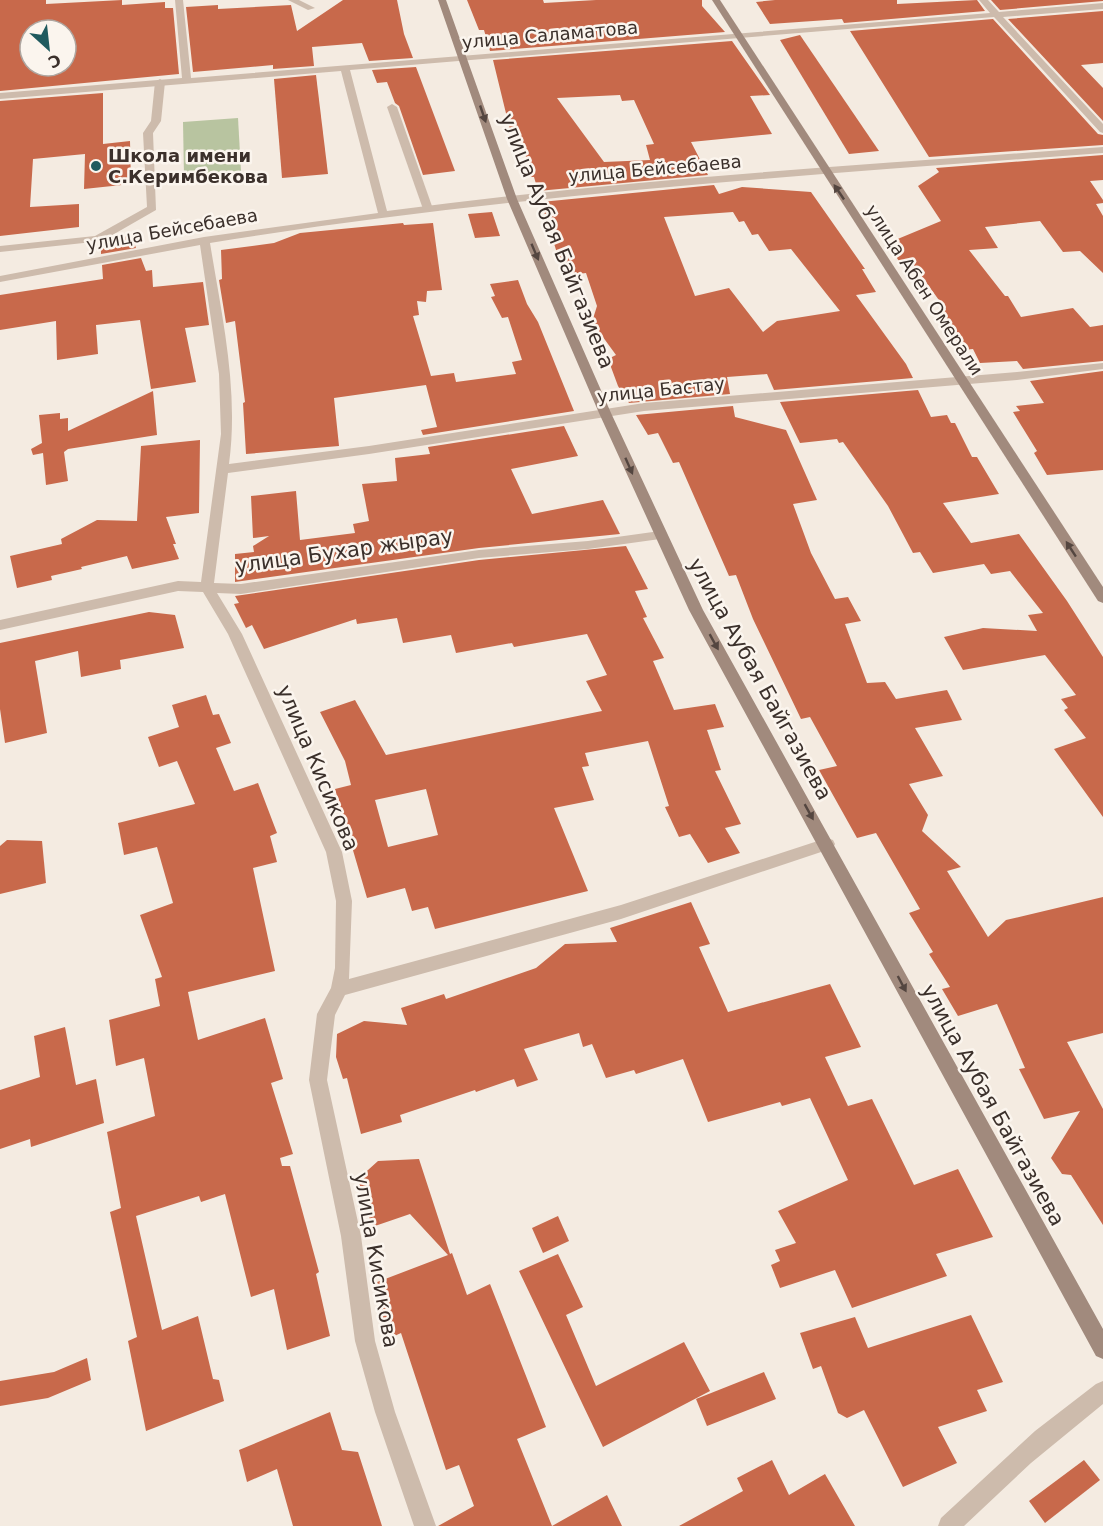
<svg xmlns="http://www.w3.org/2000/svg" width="1103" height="1526" viewBox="0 0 1103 1526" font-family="'DejaVu Sans',sans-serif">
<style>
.green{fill:#b8c4a0}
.building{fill:#c8694b;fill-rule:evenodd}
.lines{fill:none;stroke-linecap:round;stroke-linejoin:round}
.service{fill:#cdbbac;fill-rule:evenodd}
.minor{fill:#cdbbac;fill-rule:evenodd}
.secondary{fill:#a18a7d;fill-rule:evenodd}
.oneway{fill:#544640}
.poi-dot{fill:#1f5a5e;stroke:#fbf5ee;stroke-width:2}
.labels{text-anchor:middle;stroke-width:5;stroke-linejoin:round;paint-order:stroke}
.far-street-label{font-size:18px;fill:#3b302b;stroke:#fbf5ee}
.far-poi-label{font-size:18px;font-weight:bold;fill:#3b302b;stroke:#fbf5ee;text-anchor:start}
.street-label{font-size:21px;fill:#3b302b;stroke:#fbf5ee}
</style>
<rect width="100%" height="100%" fill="#f4ebe1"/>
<polygon class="green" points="238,118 241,171 184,176 183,122"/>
<g class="building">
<path d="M 0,0 L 46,0 L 46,4 L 122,0 L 122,5 L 165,2 L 165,8 L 173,8 L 179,74 L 0,91 ZM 30,30 L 66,30 L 66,66 L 30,66 Z"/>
<polygon points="343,0 397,0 404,34 413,58 369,61 362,43 312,47 314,66 273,69 273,65 193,72 186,7 218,5 218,9 291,5 297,31"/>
<polygon points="467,0 543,0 544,3 596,0 702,0 702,6 725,32 490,51 484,30 479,30"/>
<polygon points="775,0 897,0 897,4 977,0 985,11 844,23 842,19 770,24 756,2"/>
<polygon points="991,0 1103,0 1103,1 1000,10"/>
<polygon points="1103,11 1103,63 1081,65 1103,88 1103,121 1008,19"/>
<polygon points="993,19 1098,134 1103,135 1103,145 929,157 850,31"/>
<polygon points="800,35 879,151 849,154 780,40"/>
<path d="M 732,41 L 770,95 L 750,96 L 772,134 L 691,142 L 708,175 L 538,191 L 534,177 L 530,177 L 522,137 L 512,138 L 493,60 ZM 620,95 L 622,101 L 634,100 L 654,144 L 646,145 L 650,160 L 604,162 L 557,98 Z"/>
<polygon points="416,67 455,171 423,175 399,106 395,103 387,82 377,83 372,70"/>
<polygon points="316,75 328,174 282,178 274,79"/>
<polygon points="103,93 103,144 130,141 131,184 84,189 85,154 33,159 30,207 79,204 79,227 0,236 0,101"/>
<polygon points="1103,155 1103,180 1090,181 1103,200 1103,203 1096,204 1103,216 1103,273 1080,251 1063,252 1040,221 985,227 998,248 969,250 1005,296 1008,296 1021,317 1073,308 1090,327 1103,325 1103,361 1023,369 1017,361 980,363 973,349 963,350 937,312 946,310 911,261 900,263 888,243 941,221 918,186 939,172 936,168"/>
<path d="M 714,185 L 719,194 L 742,187 L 811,192 L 865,269 L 862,269 L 876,292 L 856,295 L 906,364 L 913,378 L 774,390 L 767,374 L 727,377 L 730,394 L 629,403 L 618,386 L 608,359 L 616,355 L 592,322 L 597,306 L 586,273 L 570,275 L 567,273 L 557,253 L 541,202 ZM 733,212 L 739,222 L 744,221 L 752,235 L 758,234 L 769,251 L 791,249 L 840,311 L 777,321 L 763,332 L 729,288 L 695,296 L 664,217 Z"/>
<polygon points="492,212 500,236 475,238 468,214"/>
<polygon points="403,223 404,225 433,223 442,290 427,291 426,302 417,301 419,315 413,316 431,376 454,373 456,382 516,374 512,362 522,360 508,317 502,318 491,297 495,296 490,284 518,280 527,304 538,322 574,411 423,435 421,430 437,427 426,385 334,398 339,446 246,454 243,403 245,402 235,321 226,323 219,280 222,279 221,250 274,243 300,233"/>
<polygon points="131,235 136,248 101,254 101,243"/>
<polygon points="141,258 146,271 152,270 153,287 203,282 209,325 185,328 196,382 151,389 140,320 96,325 98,354 57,360 56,321 0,330 0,295 103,279 102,265"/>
<polygon points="1103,371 1103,470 1047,475 1034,453 1037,451 1013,412 1020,411 1016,406 1044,403 1030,381"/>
<polygon points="918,390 931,417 947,415 951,423 955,423 972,457 977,457 999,494 943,503 971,543 1019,534 1067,601 1103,657 1103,817 1054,749 1086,738 1064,710 1068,708 1061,699 1076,695 1045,655 963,670 944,637 983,628 1037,631 1028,615 1043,613 1010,571 991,574 984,564 933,573 920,552 913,553 888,506 843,442 839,443 837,439 800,443 780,402"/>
<polygon points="153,391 157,435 68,449 64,452 68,481 46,485 43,453 33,455 31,449 42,443 39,415 60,413 60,419 68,418 68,431"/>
<polygon points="733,406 735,417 786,430 817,500 793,504 811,553 835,599 848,597 861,621 845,624 867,683 885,682 896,699 947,690 962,720 915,728 943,776 909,784 928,815 922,831 961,867 947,871 988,937 1006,920 1103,897 1103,1033 1067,1042 1103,1109 1103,1225 1071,1175 1062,1174 1051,1158 1080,1111 1044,1119 1019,1069 1025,1068 997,1004 958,1016 942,989 950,987 929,954 933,952 909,913 920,909 876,833 857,838 819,770 837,766 810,717 801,719 753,619 736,575 729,576 679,462 673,463 658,433 648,435 636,415"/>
<polygon points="564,426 578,456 511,469 532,514 603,500 620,534 479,548 235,582 235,554 254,552 253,546 269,536 253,538 251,496 296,491 300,540 355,533 353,524 369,521 362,484 397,481 395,458 430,454 428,447"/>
<polygon points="200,440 199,513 166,517 176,544 173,544 179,559 132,569 127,556 81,567 82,569 51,576 52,580 17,588 10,556 62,544 61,539 97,520 137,521 141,446"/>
<path d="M 626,546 L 648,589 L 635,591 L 647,617 L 643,618 L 664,658 L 653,661 L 674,710 L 715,704 L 724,727 L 707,730 L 721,770 L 715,771 L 741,824 L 725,828 L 740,853 L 708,863 L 690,834 L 679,837 L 665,807 L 669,806 L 648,741 L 585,753 L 589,766 L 582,767 L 594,800 L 554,808 L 588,891 L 435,929 L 428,907 L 412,911 L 405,888 L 367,898 L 335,789 L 351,785 L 345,761 L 320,712 L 355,700 L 386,755 L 602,711 L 586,681 L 607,675 L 587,634 L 514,647 L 512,643 L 456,653 L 451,635 L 403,643 L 397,618 L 357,624 L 356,619 L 264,649 L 252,625 L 246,628 L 234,604 L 239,603 L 235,596 L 479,560 ZM 426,789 L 438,835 L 388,847 L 375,800 Z"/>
<polygon points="149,612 175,615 184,648 120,660 121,669 81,677 78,651 35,661 47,733 5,743 0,709 0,643"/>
<polygon points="206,695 213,715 219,714 231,743 216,748 234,791 258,783 277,833 270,836 277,862 253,868 275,971 188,992 198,1040 265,1018 283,1079 271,1083 293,1154 280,1158 282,1166 290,1166 319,1272 316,1274 330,1336 287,1350 274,1289 251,1297 225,1194 201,1202 199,1196 136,1216 162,1330 198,1316 213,1379 219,1380 224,1401 146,1431 128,1341 137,1337 110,1212 121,1208 107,1132 155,1116 144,1058 116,1066 109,1020 160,1006 155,979 162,977 140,915 173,903 157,847 124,855 118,823 195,804 177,761 159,767 148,737 179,727 172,705"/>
<polygon points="7,840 42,841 46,883 0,894 0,846"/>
<polygon points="691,902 710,944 699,947 728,1012 830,984 861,1047 825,1057 848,1106 872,1099 914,1185 958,1169 993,1237 936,1254 947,1276 852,1308 835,1270 780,1288 771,1265 780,1261 775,1250 796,1243 778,1211 848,1180 810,1098 782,1106 780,1102 708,1122 683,1059 636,1074 634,1070 606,1078 592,1044 583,1047 579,1033 524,1049 538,1080 517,1087 514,1079 476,1092 475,1090 400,1115 402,1122 361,1134 347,1078 343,1079 336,1057 337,1034 364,1021 407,1025 401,1008 444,994 446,999 536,968 565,944 617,942 610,928"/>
<polygon points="65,1027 76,1085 96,1079 104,1123 31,1147 30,1139 0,1149 0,1090 40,1077 34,1036"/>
<polygon points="419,1159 450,1254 452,1253 467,1295 490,1284 546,1427 517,1439 552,1526 607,1495 622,1526 438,1526 474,1506 459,1465 446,1470 401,1333 390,1338 372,1284 448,1255 410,1214 372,1227 358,1179 378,1161"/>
<polygon points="558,1216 569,1241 543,1253 532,1228"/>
<polygon points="558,1254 583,1307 566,1315 596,1386 684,1342 710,1391 603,1447 519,1271"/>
<polygon points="971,1315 1003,1382 977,1390 987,1411 938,1427 957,1463 903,1487 864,1410 847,1418 838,1413 821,1366 813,1369 800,1333 855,1317 868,1348"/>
<polygon points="87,1358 91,1380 48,1398 0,1406 0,1381 54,1372"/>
<polygon points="764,1372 776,1399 707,1426 696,1399"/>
<polygon points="330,1412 342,1450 358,1452 382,1526 293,1526 277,1469 247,1482 239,1450"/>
<polygon points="772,1460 789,1495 825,1474 855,1526 679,1526 743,1491 737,1478"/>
<polygon points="1084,1460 1100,1480 1045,1523 1029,1501"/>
</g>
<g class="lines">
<g class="service">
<polygon points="288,0 299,0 315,8 308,10"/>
<polygon points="160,79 165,82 161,121 153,133 156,210 102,241 0,252 0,246 95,236 147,207 143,133 151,121 155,82"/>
<polygon points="392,104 397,107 433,209 432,211 423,209 387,107"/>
</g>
<g class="minor">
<path d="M 175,0 L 183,0 L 191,78 L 990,13 L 979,0 L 988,0 L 999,12 L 1103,3 L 1103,9 L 1003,17 L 1103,124 L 1103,133 L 1100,132 L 994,17 L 350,70 L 387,211 C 625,179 864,165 1103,147 L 1103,153 C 805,175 505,195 210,243 C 222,317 239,390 229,464 L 369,446 L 644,403 L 1017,372 L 1103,363 L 1103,369 L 1017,380 L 644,411 L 369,454 L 228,473 L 214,583 L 241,584 L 479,550 L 588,541 L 660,531 L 667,535 L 660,539 L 588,549 L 479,558 L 241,594 L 217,593 L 242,634 L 342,852 L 352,901 L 349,979 L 621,905 L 827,838 L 833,840 L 835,844 L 833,848 L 621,919 L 345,995 L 335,1015 L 327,1080 L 361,1236 L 375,1341 L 395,1412 L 436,1526 L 414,1526 L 375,1412 L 355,1341 L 341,1236 L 309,1080 L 317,1014 L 331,988 L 335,968 L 336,901 L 326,852 L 228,634 L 203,592 L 178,591 L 0,630 L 0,620 L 178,581 L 201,582 L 221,434 L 219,374 L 200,245 L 0,282 L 0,276 L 204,237 L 378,213 L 341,71 L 0,99 L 0,93 L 182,78 Z"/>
<polygon points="1103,1381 1103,1404 1031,1463 964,1526 938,1526 941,1518 1035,1431 1096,1384"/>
</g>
<g class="secondary">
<polygon points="438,0 446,0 517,199 611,413 703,610 1103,1329 1103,1359 1096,1356 689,610 599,413 507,199"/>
<polygon points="712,0 720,0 1103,587 1103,603 1098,601"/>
</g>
</g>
<defs><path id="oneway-solid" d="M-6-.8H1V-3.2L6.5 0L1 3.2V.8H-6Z" transform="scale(1.5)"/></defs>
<g class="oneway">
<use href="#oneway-solid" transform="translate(483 114) rotate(71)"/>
<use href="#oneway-solid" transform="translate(839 192) rotate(-124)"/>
<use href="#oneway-solid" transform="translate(535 252) rotate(67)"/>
<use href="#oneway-solid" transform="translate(629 466) rotate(66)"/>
<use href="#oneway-solid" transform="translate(1071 549) rotate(-123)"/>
<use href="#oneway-solid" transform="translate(714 642) rotate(61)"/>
<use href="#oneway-solid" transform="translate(809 812) rotate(61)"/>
<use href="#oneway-solid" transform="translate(902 984) rotate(62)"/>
</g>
<circle class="poi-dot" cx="96" cy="166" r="6"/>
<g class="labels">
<g class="far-street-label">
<text transform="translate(550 35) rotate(-5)" y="6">улица Саламатова</text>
<text transform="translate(655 169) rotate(-5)" y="6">улица Бейсебаева</text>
<text transform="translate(172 230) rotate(-10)" y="6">улица Бейсебаева</text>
<text transform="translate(924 290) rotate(57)" y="6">улица Абен Омерали</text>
<text transform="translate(661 390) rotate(-6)" y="6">улица Бастау</text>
</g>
<g class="far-poi-label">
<text x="108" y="162">Школа имени<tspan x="108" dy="21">С.Керимбекова</tspan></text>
</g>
<g class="street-label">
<text transform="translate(557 241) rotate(68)" y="7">улица Аубая Байгазиева</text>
<text transform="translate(344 551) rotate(-8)" y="7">улица Бухар жырау</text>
<text transform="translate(760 679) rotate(61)" y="7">улица Аубая Байгазиева</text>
<text transform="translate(318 768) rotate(67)" y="7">улица Кисикова</text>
<text transform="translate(993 1105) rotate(61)" y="7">улица Аубая Байгазиева</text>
<text transform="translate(376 1260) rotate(80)" y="7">улица Кисикова</text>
</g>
</g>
<g transform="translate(48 48) rotate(153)"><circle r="28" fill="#fbf5ee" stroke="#aea6a0" stroke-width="1.5"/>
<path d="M0-4.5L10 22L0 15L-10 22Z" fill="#1f5a5e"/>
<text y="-9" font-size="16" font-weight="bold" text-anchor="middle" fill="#3b302b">С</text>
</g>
</svg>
